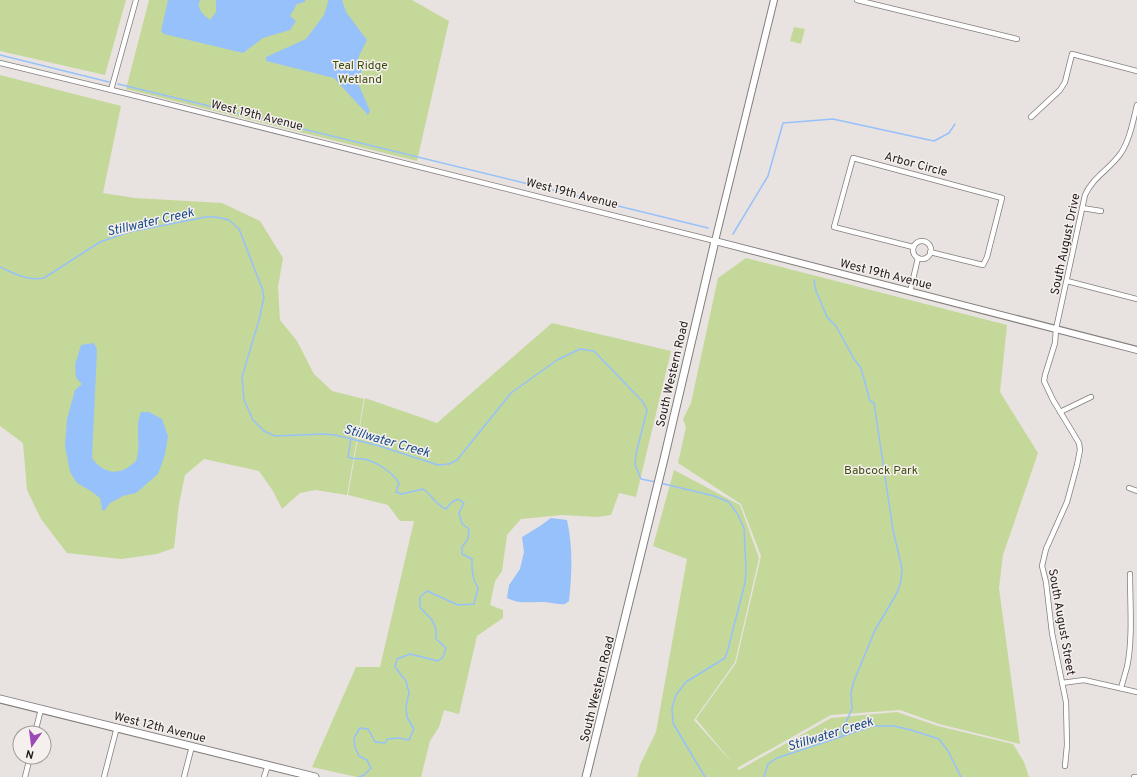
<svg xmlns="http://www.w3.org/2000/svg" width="1137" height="777" viewBox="0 0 1137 777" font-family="Overpass,sans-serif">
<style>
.green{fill:#c4d899}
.water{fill:#97c1fa}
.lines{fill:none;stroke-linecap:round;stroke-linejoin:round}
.stream{stroke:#97c1fa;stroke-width:1.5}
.minor-casing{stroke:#837e7c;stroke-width:6}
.tertiary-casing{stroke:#837e7c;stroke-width:8}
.secondary-casing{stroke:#837e7c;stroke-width:9}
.minor{stroke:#fff;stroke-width:4.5}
.tertiary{stroke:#fff;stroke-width:6}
.secondary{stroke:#fff;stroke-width:7}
.labels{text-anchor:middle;stroke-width:3;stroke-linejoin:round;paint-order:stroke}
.park-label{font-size:12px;fill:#3f4e0e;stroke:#f5f0ed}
.street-label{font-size:12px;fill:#1e1c1b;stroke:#f5f0ed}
.water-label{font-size:13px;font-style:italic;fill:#184a88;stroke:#f5f0ed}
</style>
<rect width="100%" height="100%" fill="#e8e3e0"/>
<g class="green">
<polygon points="0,0 126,0 105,75 0,51"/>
<polygon points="149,0 412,0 449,21 417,161 126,89"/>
<polygon points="794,27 805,29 801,44 790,41"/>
<polygon points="0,75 121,106 103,193 135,198 222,203 260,221 283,258 278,287 280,320 297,341 314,374 332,391 364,399 347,495 315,490 300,493 282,509 273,491 259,471 204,459 185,475 179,504 174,548 157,554 121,559 67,553 41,519 27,490 23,443 0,426"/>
<polygon points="746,258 1007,325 1000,392 1038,453 1003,555 999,588 1020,744 939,724 900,710 831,715 737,768 739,770 831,718 897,712 938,726 1013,744 1024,762 1029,777 637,777 640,765 656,732 687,559 653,546 674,470 740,505 759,558 735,662 694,720 735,766 696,719 736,663 761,556 741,504 678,463 686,427 683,419 691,403 718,278"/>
<polygon points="552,323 671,351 636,497 619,493 611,515 597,517 562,515 521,519 507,535 502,571 495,581 490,605 503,610 503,618 477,636 459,714 444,710 439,727 430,741 421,777 357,777 312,767 356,667 380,667 414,521 400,521 388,505 348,495 365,398 437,423"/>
</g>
<g class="water">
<path d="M 168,0 L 200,0 C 196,9 203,14 210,20 L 216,12 L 216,0 L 305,0 L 305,2 L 297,4 L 290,16 L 296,21 L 290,30 L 263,38 L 243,53 L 164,34 L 161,31 Z"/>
<polygon points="328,0 342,0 346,12 367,40 358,58 363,68 357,81 370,111 368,115 334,78 266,61 266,57 306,39 324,15 328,2"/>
<path d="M 94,343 L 97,350 L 92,458 C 99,468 110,475 123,470 C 128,468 132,464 136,461 C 142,443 134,429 141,412 L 149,412 L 162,419 L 168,436 L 165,455 L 158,474 L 136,493 L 123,496 L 110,503 L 104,511 L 102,510 L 100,498 L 91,491 L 77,483 L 70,472 L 65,446 L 67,419 L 75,390 L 82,384 L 76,378 L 75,365 L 81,345 Z"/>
<path d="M 551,518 L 567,520 C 573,547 572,573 569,601 L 565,604 C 557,605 550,602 542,602 C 528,602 520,604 507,598 L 509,585 L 520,569 L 524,552 L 522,537 L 540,526 Z"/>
</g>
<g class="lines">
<g class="stream">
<polyline points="0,55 109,82"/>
<polyline points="118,84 238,113"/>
<polyline points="246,115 708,228"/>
<polyline points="733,234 768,176 783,123 833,119 934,141 949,133 955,124"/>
<path d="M 0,267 C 16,274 26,281 44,278 L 100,242 L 129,232 L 206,217 L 216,217 L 229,220 L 239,229 L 262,288 L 264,297 L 259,320 L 242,377 L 244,400 L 253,420 L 264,431 L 275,436 L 324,434 L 335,435 L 376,445 L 438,465 L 449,464 L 457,460 L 511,393 L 557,360 L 580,349 L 594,351 L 643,402 L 647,410 L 636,454 L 635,465 L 641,479 L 656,482"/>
<polyline points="814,280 816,291 827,317 836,326 854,359 861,368 870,401 874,403 893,530 902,568 901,581 897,593 875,630 854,681 851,692 852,709 847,720 841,729 842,737"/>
<path d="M 351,438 L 348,457 C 354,460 359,458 364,459 C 377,462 392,472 399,483 L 396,492 L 402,494 L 423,489 C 432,495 436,505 446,509 L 452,502 L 458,499 L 464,503 L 459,513 L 462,524 L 469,529 L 468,539 L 462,547 L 462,554 L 472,559 L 472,569 L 474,580 L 478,588 L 474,604 L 458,605 L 427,591 L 420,597 L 420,607 L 432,620 L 436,629 L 436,639 L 446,648 L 443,657 L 438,661 L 410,654 L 397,659 L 395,667 L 406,681 L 409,693 L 406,706 L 407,717 L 414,729 L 409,740 L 399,738 L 387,739 L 385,743 L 375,742 L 368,729 L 360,728 L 354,738 L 355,747 L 359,756 L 367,760 L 371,768 L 364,775 L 359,777"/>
<polyline points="660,483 714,496 729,502 738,515 744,528 746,570 745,583 728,649 725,658 686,682 676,695 672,708 673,723 705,777"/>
<polyline points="764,777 768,764 777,758 873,726 894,726 911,730 939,739 948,751 961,777"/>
</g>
<g class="minor-casing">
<g id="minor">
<polyline points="857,0 1017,39"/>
<polyline points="0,63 128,94 715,241"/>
<polyline points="111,90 136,0"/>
<polyline points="1031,117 1060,90 1065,82 1072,54 1137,71"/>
<polyline points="1082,208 1101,211"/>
<circle cx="922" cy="250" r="9"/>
<polyline points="913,247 834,227 853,158 1002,198 987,257 983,265 930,252"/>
<polyline points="1067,281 1137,299"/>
<polyline points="910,292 918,258"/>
<polyline points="1060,412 1091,397"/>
<polyline points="1129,488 1137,491"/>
<polyline points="1062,683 1084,680 1137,692"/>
<path d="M 1121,688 C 1123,681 1125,674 1127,667 C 1133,639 1130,603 1130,574"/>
<polyline points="35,733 41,709"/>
<path d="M 1065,766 L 1067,745 L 1066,702 L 1052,633 L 1046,582 L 1042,566 L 1046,549 L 1067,502 L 1077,465 L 1080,450 L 1079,443 L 1053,400 L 1044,381 L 1045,375 L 1055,343 L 1056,329 L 1085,195 C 1093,177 1110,169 1121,153 C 1130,139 1133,121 1137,105"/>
<polyline points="25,777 30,757"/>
<polyline points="104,777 117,727"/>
<polyline points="184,777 192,746"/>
<polyline points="264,777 268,765"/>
<polyline points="1134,777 1137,777"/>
</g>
</g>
<g class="tertiary-casing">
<polyline id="tertiary" points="774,0 715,241 1137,350"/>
</g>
<g class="secondary-casing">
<g id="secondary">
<polyline points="0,699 315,777"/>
<polyline points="586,777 664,459 715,241"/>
</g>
</g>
<use href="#minor" class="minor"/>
<use href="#tertiary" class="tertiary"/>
<use href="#secondary" class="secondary"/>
</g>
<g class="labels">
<g class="park-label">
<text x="360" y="69">Teal Ridge<tspan x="360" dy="14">Wetland</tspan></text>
<text x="881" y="474">Babcock Park</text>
</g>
<g class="street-label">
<text transform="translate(257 115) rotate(14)" y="4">West 19th Avenue</text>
<text transform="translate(916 164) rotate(15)" y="4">Arbor Circle</text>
<text transform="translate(572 193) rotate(14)" y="4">West 19th Avenue</text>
<text transform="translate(1065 244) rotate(-78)" y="4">South August Drive</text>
<text transform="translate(886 274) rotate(14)" y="4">West 19th Avenue</text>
<text transform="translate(672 374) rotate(-77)" y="4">South Western Road</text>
<text transform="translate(1062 622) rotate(80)" y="4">South August Street</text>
<text transform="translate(597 689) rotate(-76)" y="4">South Western Road</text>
<text transform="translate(160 727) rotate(14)" y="4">West 12th Avenue</text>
</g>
<g class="water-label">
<text transform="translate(150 221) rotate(-13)" y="5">Stillwater Creek</text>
<text transform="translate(387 440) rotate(16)" y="5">Stillwater Creek</text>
<text transform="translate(830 733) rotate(-17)" y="5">Stillwater Creek</text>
</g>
</g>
<g transform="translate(32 745) rotate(194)"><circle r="19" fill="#f5f0ed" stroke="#9f9b99"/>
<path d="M0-3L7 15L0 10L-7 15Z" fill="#9c48b6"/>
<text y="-6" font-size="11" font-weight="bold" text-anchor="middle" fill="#1e1c1b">N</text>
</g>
</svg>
